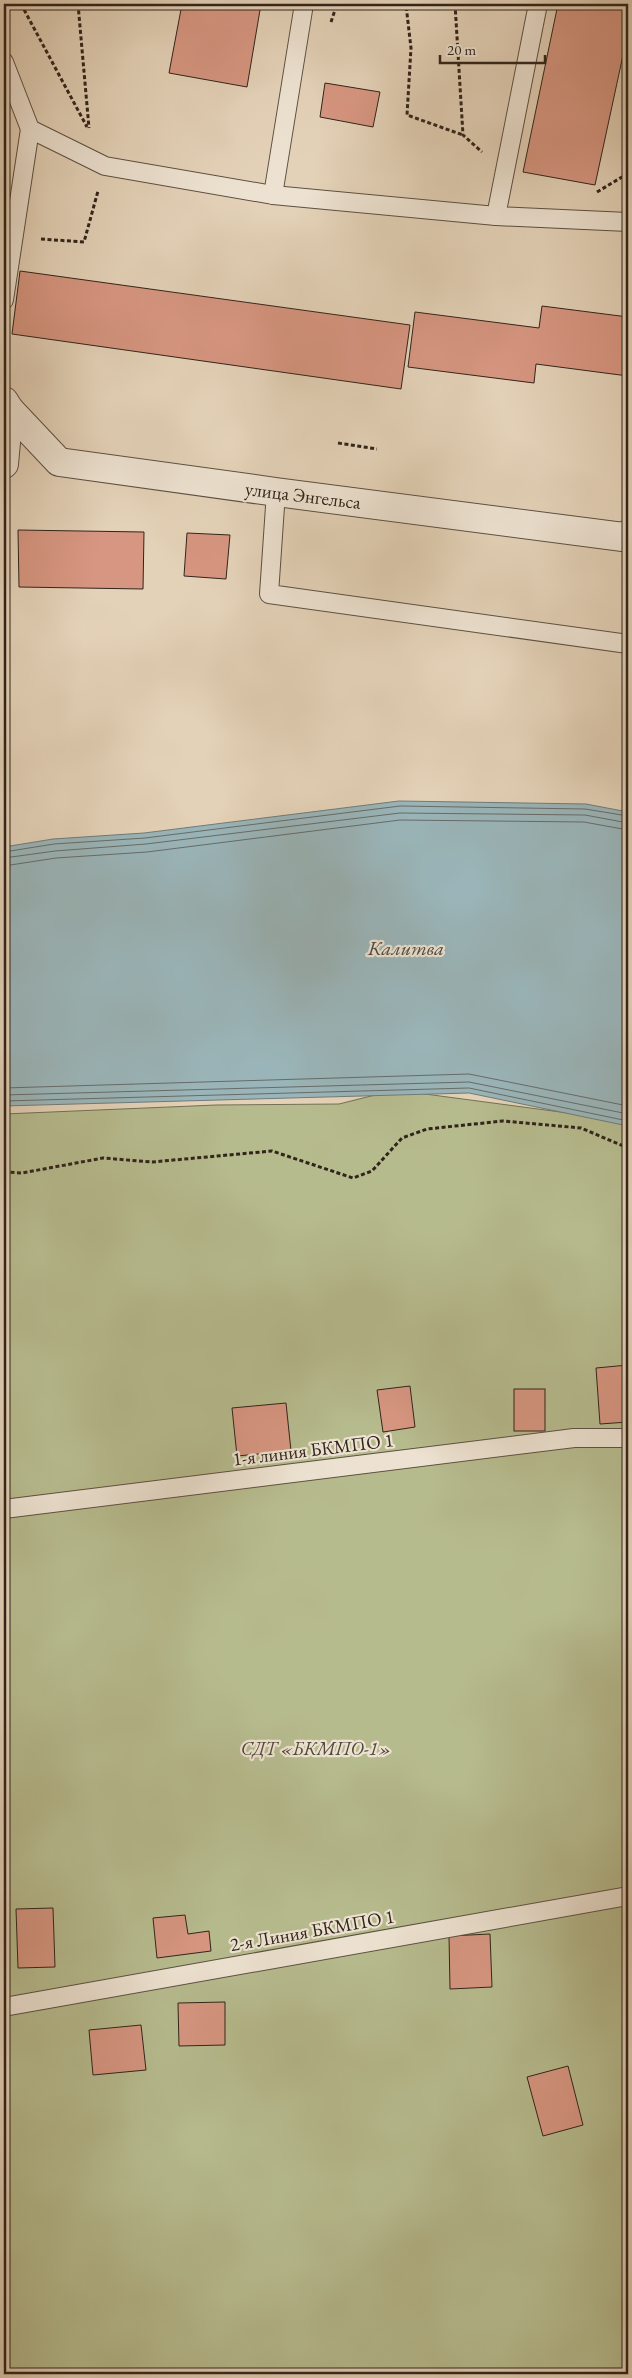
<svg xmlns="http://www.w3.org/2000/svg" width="632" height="2378" viewBox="0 0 632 2378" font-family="'EB Garamond',serif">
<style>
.green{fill:#b6bb8e;stroke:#737054}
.water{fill:#9ab5b9;stroke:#707b7a}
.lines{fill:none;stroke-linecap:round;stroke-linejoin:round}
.shore{stroke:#656c6a;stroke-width:1}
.building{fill:#d79681;stroke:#30241b}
.service-casing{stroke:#5d5042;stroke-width:20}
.minor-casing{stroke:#5d5042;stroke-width:30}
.tertiary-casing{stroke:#5d5042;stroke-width:30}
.path{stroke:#30241b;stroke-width:3;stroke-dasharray:4 2.5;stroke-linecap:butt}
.service{stroke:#ede2d1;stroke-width:18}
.minor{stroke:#ede2d1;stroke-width:28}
.tertiary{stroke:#ede2d1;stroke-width:28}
.labels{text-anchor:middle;stroke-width:4.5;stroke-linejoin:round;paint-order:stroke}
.street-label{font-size:19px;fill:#30241b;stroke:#ede2d1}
.park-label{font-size:19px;font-style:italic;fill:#524a38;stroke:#ede2d1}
.water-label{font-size:20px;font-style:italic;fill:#4a4842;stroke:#ede2d1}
</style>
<rect width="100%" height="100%" fill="#e4d2b8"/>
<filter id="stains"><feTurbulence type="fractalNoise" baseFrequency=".004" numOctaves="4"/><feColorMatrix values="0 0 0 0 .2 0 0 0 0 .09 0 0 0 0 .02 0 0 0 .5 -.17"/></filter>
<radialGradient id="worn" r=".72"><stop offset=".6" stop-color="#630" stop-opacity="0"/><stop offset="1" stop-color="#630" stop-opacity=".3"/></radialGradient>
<polygon class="green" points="395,1090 628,1121 628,2374 4,2374 4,1114 216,1105 339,1104"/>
<polygon class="water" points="399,801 586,804 628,812 628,1126 469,1093 4,1106 4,847 53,839 144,833"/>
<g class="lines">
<g class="shore">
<polyline points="4,852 54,844 145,838 400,806 585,809 628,816"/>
<polyline points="4,858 55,851 146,844 400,813 585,815 628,823"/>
<polyline points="4,866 56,858 147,852 400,820 584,822 628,830"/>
<polyline points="4,1088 469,1074 628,1106"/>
<polyline points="4,1095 469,1082 628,1114"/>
<polyline points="4,1101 469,1088 628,1121"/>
</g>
</g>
<g class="building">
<polygon points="182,4 261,4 247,87 169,73"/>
<polygon points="558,4 628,4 628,32 595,185 523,172"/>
<polygon points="325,83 380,92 373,127 320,117"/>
<polygon points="20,271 410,325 401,389 12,334"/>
<polygon points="542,306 628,317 628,376 536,364 534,383 408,367 415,312 539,328"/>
<polygon points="18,530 144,532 143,589 19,587"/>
<polygon points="187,533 230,535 226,579 184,576"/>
<polygon points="628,1365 628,1422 600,1424 596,1368"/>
<polygon points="410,1386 415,1427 383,1432 377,1390"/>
<rect x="514" y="1389" width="31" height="42"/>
<polygon points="286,1403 291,1451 237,1456 232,1408"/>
<polygon points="53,1908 55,1967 18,1968 16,1909"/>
<polygon points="185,1915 188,1934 209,1931 211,1951 157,1958 153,1918"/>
<polygon points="490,1934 492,1987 450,1989 449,1936"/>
<polygon points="225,2002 225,2045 179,2046 178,2003"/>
<polygon points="141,2025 146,2070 93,2075 89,2030"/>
<polygon points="568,2066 583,2125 543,2136 527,2077"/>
</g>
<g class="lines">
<g class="service-casing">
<g id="service">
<polyline points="4,62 30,129 105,166 273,195 496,216 628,222"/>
<polyline points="273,195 304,4"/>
<polyline points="496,216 538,4"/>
<polyline points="4,300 30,129"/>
<polyline points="276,492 269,594 628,644"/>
<polyline points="4,1509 574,1438 628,1438"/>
<polyline points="4,2007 628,1896"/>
</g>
</g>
<g class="minor-casing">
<polyline id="minor" points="4,464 9,409"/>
</g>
<g class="tertiary-casing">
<polyline id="tertiary" points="4,401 9,409 59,462 276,492 623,537 628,534"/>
</g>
<g class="path">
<polyline points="21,4 87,127"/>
<polyline points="78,4 89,128"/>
<polyline points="395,4 406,5 411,48 407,115 463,135"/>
<polyline points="455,4 463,135 482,152"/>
<polyline points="331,22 337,4"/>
<polyline points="597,192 622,177 628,166"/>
<polyline points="41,239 84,242 98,191"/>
<polyline points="338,443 377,449"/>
<polyline points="4,1172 22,1173 103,1158 152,1162 272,1151 353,1178 372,1171 402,1138 427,1129 503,1121 581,1128 628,1148"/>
</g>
<use href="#service" class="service"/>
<use href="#minor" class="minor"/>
<use href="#tertiary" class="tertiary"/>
</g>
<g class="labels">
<g class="street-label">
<text transform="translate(303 495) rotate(7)" y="7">улица Энгельса</text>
<text transform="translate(313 1449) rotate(-7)" y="7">1-я линия БКМПО 1</text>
<text transform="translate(312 1930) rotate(-10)" y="7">2-я Линия БКМПО 1</text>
</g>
<g class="park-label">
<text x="316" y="1755">СДТ «БКМПО-1»</text>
</g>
<g class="water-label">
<text x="406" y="955">Калитва</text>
</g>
</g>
<rect width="632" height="2378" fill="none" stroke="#e4d2b8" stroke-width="20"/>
<rect x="5" y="5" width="622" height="2368" fill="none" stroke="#30241b" stroke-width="2.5"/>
<rect x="10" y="10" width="612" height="2358" fill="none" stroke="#30241b"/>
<path d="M440 55v8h105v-8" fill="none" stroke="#30241b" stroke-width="2.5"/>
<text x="447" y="55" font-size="15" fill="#30241b" stroke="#ede2d1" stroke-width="4" paint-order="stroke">20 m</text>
<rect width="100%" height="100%" filter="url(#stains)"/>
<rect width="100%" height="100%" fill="url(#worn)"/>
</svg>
